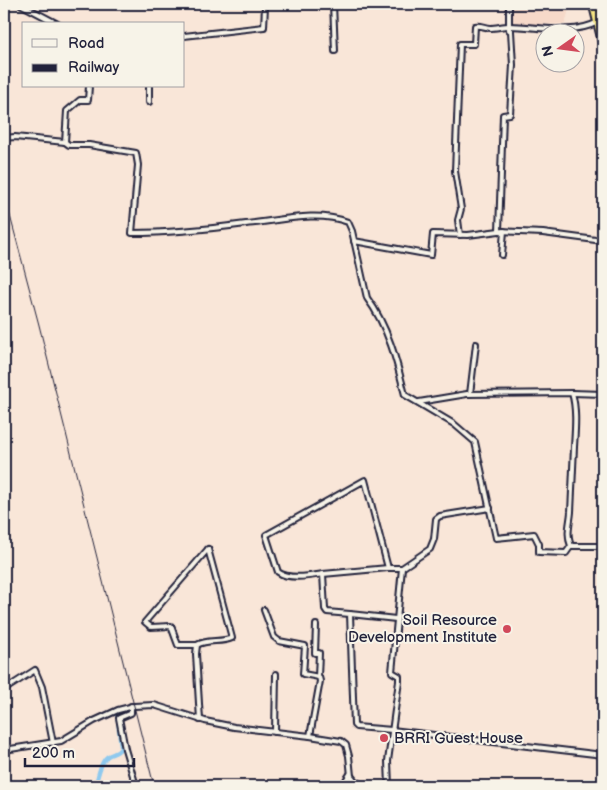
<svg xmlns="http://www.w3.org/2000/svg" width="607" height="790" viewBox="0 0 607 790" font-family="'Balsamiq Sans',sans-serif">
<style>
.built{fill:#f6d9c9}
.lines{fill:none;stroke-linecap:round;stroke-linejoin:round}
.canal{stroke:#8fc9ee;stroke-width:4}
.street-casing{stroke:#22223b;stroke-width:8}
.highway-casing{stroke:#22223b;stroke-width:11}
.street{stroke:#f7f3e8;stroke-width:4}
.highway{stroke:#f4e382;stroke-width:7}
.rail{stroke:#22223b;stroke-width:1}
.poi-dot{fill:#d1495b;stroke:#f7f3e8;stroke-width:2}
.labels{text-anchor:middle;stroke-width:4;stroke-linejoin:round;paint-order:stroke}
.poi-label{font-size:15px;fill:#22223b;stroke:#f7f3e8;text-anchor:end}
</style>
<rect width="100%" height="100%" fill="#f9e6d8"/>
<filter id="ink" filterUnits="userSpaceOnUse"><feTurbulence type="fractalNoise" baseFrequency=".02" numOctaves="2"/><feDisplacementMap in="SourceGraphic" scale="10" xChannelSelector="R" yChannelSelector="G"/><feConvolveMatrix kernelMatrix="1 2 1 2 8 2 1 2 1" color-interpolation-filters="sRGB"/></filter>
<g filter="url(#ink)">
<polygon class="built" points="511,4 587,4 569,9 565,24 511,25"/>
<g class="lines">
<path class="canal" d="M 95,786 C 98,778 100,761 108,756 C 113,753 117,754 121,748 L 117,714 L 129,710"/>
<g class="street-casing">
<g id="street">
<polyline points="20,4 58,24"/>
<polyline points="333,4 335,51"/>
<polyline points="407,4 407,5"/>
<polyline points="509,4 509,30 511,31 513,65 510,114 503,115 499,231 543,233 603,241"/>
<polyline points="184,36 264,27 265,6 269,4"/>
<polyline points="149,86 149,102"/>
<path d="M 4,138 L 15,137 L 65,142 L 69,145 L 89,145 L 136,153 L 138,165 L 132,233 C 170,233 208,229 246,224 C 279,221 316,210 348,222 L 352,231 L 367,298 C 388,326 397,362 405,395 L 454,424 L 475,442 L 496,538 L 534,534 L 539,544 L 539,552 L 566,553 L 571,546"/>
<polyline points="65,142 67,111 80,100 88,100 89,86"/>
<path d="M 460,235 L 458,220 L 461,209 L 455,171 L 460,44 L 474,44 L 475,26 C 480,25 484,27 490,28 C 496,28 503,26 509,26 C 538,26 571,36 598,22"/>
<polyline points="354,241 431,255 433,234 468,235 499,231"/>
<polyline points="502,255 504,231"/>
<polyline points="572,393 603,394"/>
<polyline points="470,394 476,344"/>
<path d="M 419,402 L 467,394 L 572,393 C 577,410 575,430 574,447 C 573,469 572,490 571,512 C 570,524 566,534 571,546 L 602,546 L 603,554"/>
<path d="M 490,508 L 440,516 L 436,519 L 434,539 L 430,549 L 402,568 L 388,568 L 365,480 L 266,535 L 278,572 C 289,580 310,576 323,574 L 325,609 L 327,612 L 350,614 L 354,725 L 356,727 L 392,730 L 603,755"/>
<polyline points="323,574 388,568"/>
<polyline points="264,610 274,637 279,641 305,646 303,674 319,677 320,681 310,736"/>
<polyline points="350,614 396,619"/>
<polyline points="316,625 315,653 319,653 318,677"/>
<polyline points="197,645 178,645 171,626 151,627 145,622 208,549"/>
<polyline points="4,690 35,670 42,687 53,743"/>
<polyline points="131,706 131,713 119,718 125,749 136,786"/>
<path d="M 200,720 L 196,654 L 197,645 C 207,639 221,643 232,638 L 208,549"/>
<polyline points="275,732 276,674"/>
<polyline points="4,750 61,741 94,721 118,710 134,706 154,705 205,721 234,727 310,736 341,741 346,745 349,756 352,786"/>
<polyline points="352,777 355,781 363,786"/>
<polyline points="342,786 350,774"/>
<polyline points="389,786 388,761 399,681 399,676 392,672 402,568"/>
</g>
</g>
<g class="highway-casing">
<polyline id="highway" points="593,4 603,44"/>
</g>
<use href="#street" class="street"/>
<use href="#highway" class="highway"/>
<polyline class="rail" points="4,193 39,325 154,786"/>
</g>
</g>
<g class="poi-dot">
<circle cx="507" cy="629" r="5"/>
<circle cx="384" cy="738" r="5"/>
</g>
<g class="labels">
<g class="poi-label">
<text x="497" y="625">Soil Resource<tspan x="497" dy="17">Development Institute</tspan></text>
<text x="394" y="743" text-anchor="start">BRRI Guest House</text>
</g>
</g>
<rect width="607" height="790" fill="none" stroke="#f7f3e8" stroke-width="20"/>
<rect x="10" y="10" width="587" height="770" fill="none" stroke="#22223b" stroke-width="2" filter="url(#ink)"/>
<rect x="22" y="22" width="162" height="65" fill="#f7f3e8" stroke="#a29fa3"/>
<rect x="32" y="39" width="25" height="8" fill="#f7f3e8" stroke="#a29fa3"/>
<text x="68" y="48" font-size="15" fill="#22223b">Road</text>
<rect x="32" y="64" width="25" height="8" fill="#22223b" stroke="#a29fa3"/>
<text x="68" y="72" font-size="15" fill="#22223b">Railway</text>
<g transform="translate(560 48) rotate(256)"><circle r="24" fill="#f7f3e8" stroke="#a29fa3"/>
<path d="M0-4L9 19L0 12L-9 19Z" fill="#d1495b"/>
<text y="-8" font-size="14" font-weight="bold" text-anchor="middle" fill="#22223b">N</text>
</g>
<path d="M25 758v8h109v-8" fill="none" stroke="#22223b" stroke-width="2.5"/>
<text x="32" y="758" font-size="15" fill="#22223b" stroke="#f7f3e8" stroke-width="4" paint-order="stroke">200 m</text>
</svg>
